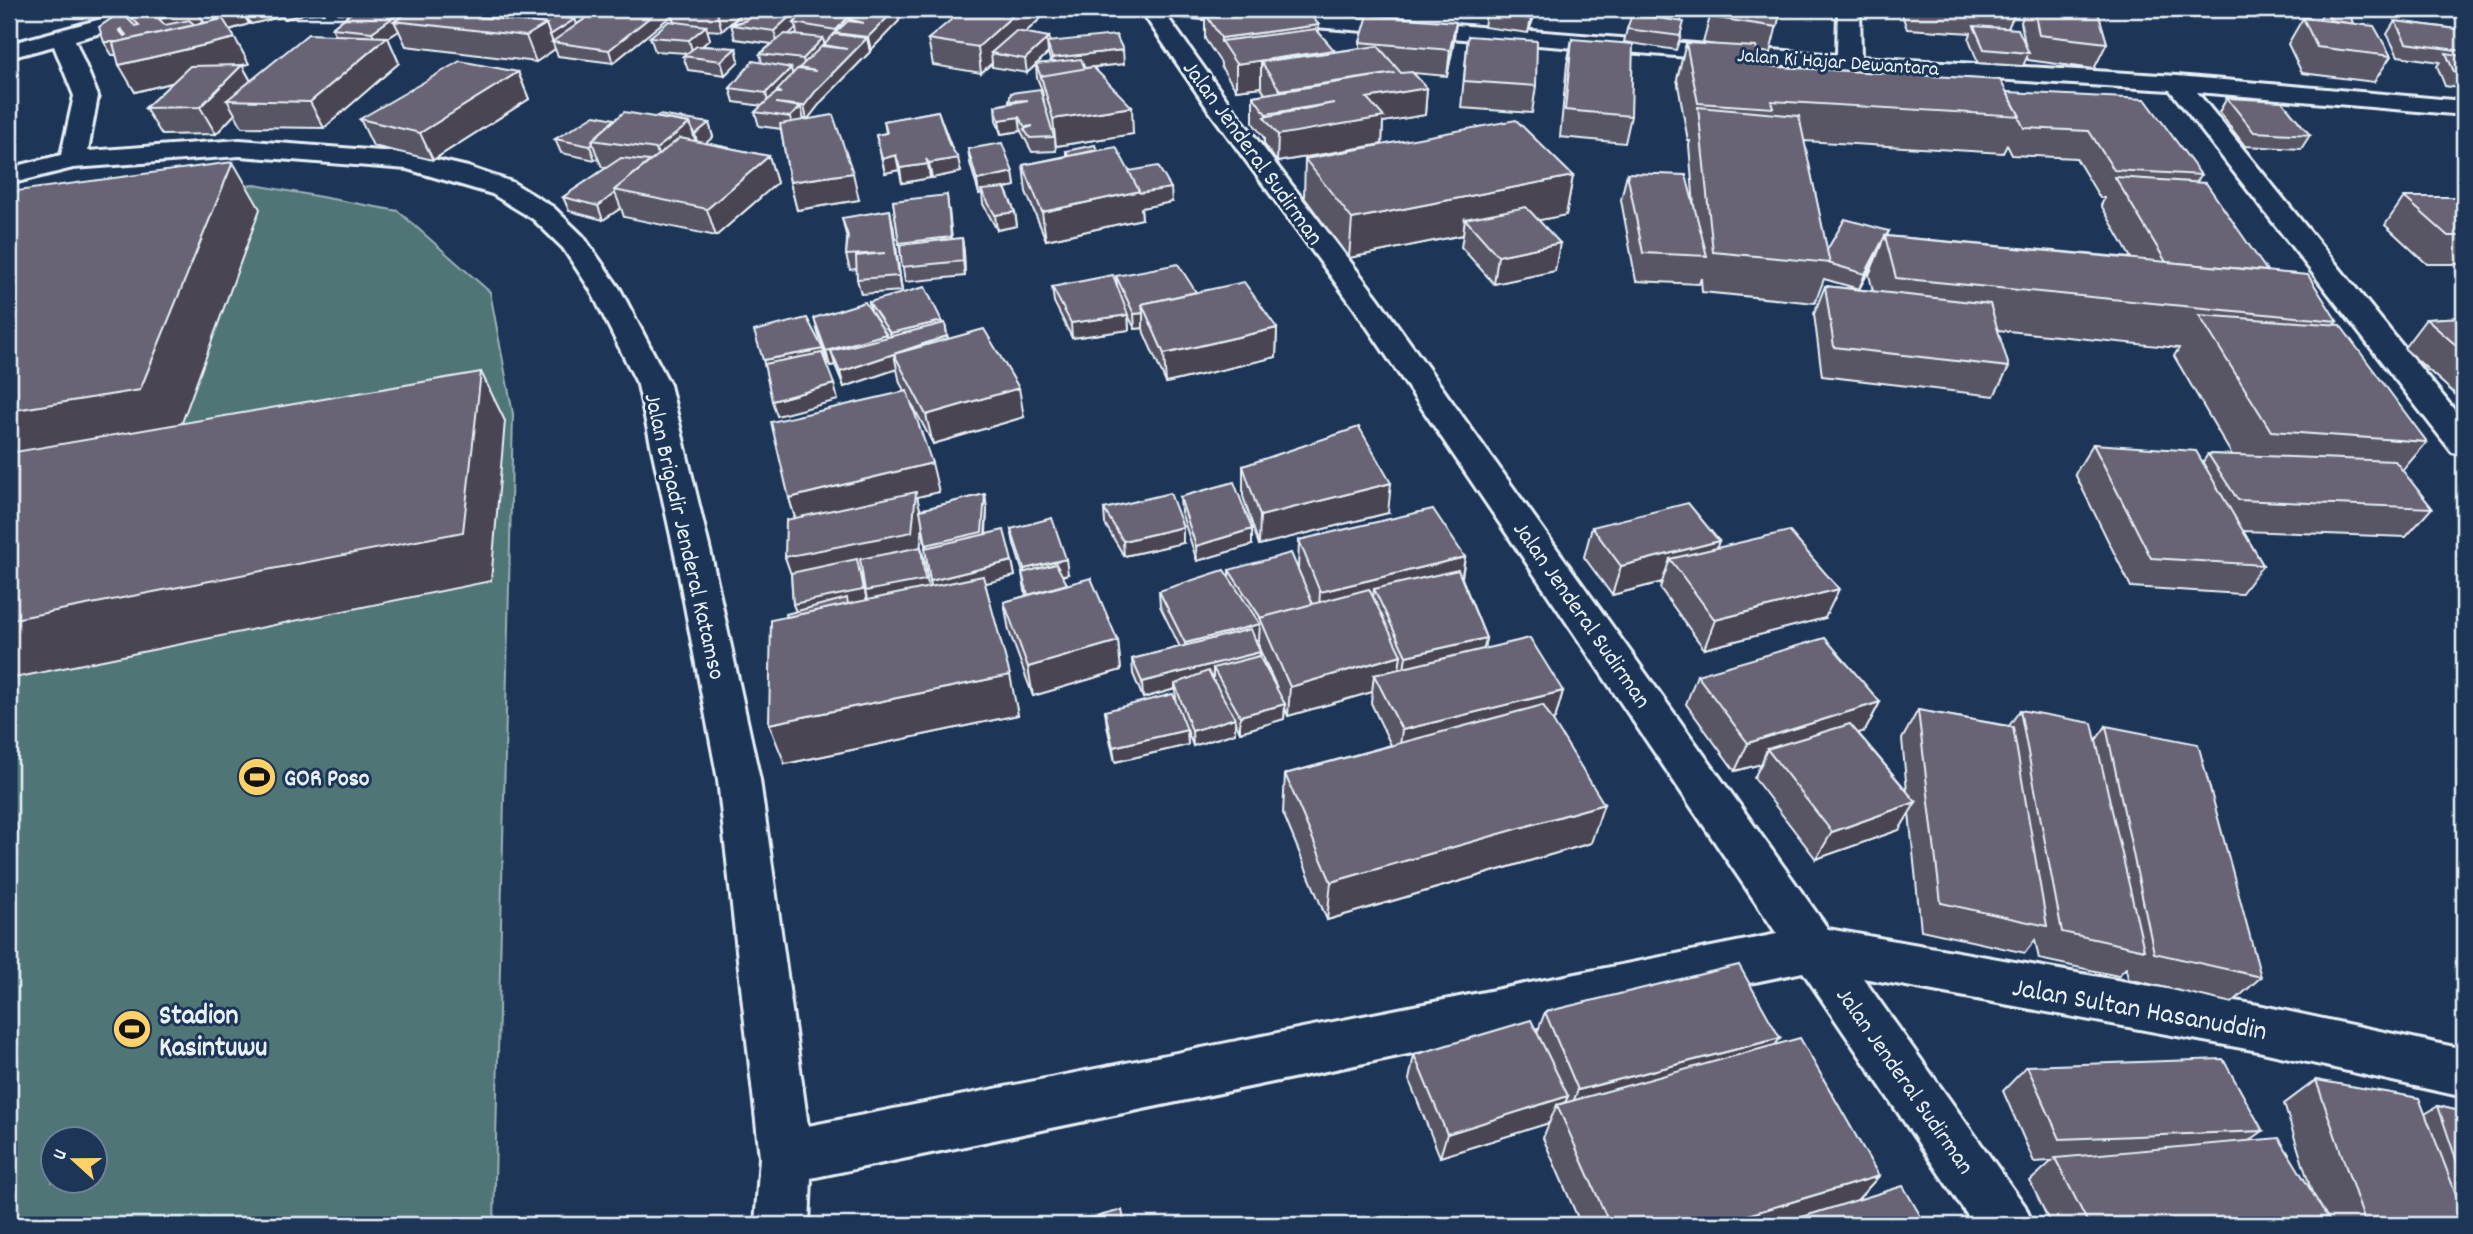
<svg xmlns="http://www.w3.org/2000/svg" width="2473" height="1234" viewBox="0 0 2473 1234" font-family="Dekko,sans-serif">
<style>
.green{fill:#507476;stroke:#9cb2b7;stroke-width:2;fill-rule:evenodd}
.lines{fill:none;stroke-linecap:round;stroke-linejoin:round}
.street-casing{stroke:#e8f1f8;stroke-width:6}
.street{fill:#1d3557;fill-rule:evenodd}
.wall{fill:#595565;stroke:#e8f1f8;stroke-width:2;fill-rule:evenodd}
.shaded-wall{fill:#494552;stroke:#e8f1f8;stroke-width:2}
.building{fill:#686375;stroke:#e8f1f8;stroke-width:2;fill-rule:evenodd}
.labels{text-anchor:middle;stroke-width:6;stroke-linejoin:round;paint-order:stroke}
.far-street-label{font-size:21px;fill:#e8f1f8;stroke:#1d3557}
.street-label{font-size:24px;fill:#e8f1f8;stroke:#1d3557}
.poi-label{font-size:24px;font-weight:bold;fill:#e8f1f8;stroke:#1d3557;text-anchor:start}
.near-street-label{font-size:28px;fill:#e8f1f8;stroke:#1d3557}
.near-poi-label{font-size:28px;font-weight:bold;fill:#e8f1f8;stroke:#1d3557;text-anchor:start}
</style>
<rect width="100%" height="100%" fill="#1d3557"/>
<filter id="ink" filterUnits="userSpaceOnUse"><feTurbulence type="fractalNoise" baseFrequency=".0143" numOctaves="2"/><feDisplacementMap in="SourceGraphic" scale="14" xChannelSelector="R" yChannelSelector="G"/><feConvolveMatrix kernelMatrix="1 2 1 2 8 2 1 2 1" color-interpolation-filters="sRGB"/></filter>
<g filter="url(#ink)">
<path class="green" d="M 255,185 L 398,211 L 490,292 L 513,414 L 494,1225 L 9,1225 L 9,216 L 86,197 ZM 52,1140 L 94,1140 L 94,1182 L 52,1182 Z"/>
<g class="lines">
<g class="street-casing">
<polygon id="street" points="138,9 173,9 170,14 75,40 98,96 88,151 240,140 407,153 468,167 512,182 553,207 583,236 620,289 670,385 712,559 760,780 808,1126 1777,934 1355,309 1208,109 1140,9 1252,9 1837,55 1838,9 1860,9 1861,57 2177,76 2464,101 2464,115 2197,92 2464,422 2464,455 2452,452 2170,90 1849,70 1166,15 1226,99 1378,298 1828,929 2258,1005 2464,1049 2464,1097 2258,1051 1863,978 2025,1206 2033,1225 1974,1225 1803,972 811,1178 809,1225 755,1225 760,1157 718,780 676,559 638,385 590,289 563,248 533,219 492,194 407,169 240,156 73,168 9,184 9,168 61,155 74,96 54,46 9,58 9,44"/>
</g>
<use href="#street" class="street"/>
</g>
<g class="wall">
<polygon points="206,9 277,9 280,17 251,24 246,19 249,24 230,30 249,64 242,65 251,81 336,35 332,28 349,14 338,13 336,9 325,11 324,9 466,9 463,11 575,19 577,24 599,9 746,9 722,31 707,30 710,39 702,46 736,48 739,61 725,75 688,70 683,56 687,53 655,51 650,37 674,22 672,15 613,63 558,56 555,49 536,62 406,46 399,31 388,38 399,63 324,128 242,127 235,114 216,134 162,135 145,108 173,82 135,92 116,55 112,55 104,42 130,21 124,11 204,22 195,25 216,20"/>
<polygon points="278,9 324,9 324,13 302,14 301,11 301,15 284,19"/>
<path d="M 747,9 L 906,9 L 898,17 L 899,21 L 871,50 L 869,50 L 870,52 L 822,101 L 807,120 L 804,119 L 859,200 L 797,210 L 790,182 L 781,129 L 759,126 L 755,112 L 762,106 L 734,102 L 730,88 L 762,63 L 760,54 L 772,44 L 735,39 L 731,24 ZM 796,28 L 797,35 L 788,34 Z"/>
<polygon points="1354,9 1383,9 1382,16 1456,22 1453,47 1447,76 1413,73 1427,88 1425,115 1383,122 1382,144 1277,162 1264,144 1264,138 1253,123 1253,96 1265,94 1261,87 1236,90 1221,67 1221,63 1205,39 1205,13 1319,25 1318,32 1333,52 1360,48 1360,42 1368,17 1353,16"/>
<polygon points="1619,9 1642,9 1641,12"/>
<polygon points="1646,9 1685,9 1681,21 1681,35 1676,50 1624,42 1627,29 1644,16"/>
<path d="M 1712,9 L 1795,9 L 1793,15 L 1780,13 L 1770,53 L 1757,51 L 1762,66 L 2007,92 L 2201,175 L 2196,183 L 2267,271 L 2337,321 L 2335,324 L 2427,442 L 2402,471 L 2432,508 L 2406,537 L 2243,531 L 2263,565 L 2241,594 L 2131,587 L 2075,474 L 2093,444 L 2203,462 L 2208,454 L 2232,455 L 2174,356 L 2179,348 L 1997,330 L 2009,367 L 1994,396 L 1822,376 L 1814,314 L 1825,286 L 1873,291 L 1869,275 L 1876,258 L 1859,289 L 1824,279 L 1815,303 L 1702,292 L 1701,278 L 1699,284 L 1636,281 L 1621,200 L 1627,173 L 1694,206 L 1689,145 L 1690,141 L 1688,141 L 1677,79 L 1686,43 L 1716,45 L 1703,43 ZM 1804,141 L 2003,153 L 2007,145 L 2012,155 L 2076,158 L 2100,198 L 2105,198 L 2101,205 L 2131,258 L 1887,236 L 1889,231 L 1827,250 Z"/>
<path d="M 1900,9 L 2097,9 L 2107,43 L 2094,69 L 2028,60 L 2027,57 L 2023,66 L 1978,63 L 1969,39 L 1971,33 L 1907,29 ZM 2016,11 L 2025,11 L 2021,22 L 2025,44 L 2008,28 Z"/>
<polygon points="2325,9 2347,9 2353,24 2391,56 2374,82 2302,73 2288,44 2303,18 2319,20"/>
<polygon points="2379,9 2421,9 2417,15"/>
<polygon points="1486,14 1534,17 1528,33 1484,27"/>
<path d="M 1043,16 L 1025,33 L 1049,37 L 1050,42 L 1124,64 L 1085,68 L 1133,134 L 1056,146 L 1055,140 L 1056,151 L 1032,152 L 1021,131 L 1001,134 L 996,120 L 995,106 L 1009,103 L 1011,93 L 1044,102 L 1042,90 L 1037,78 L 1036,65 L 1027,73 L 992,67 L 992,63 L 981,73 L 933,65 L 928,39 ZM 1048,53 L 1051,63 L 1036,64 Z"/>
<polygon points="2395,21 2464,30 2464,89 2445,86 2437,66 2440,62 2398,56 2387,34"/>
<polygon points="1468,36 1536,86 1532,113 1461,108"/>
<polygon points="1572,39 1631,116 1625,143 1560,137 1567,64"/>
<polygon points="518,72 529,99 433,160 373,146 360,119"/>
<polygon points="2227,98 2310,135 2301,149 2245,146 2219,112"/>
<polygon points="938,111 961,172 932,178 930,175 930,178 902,183 899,170 885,173 876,135 886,133 884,121"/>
<polygon points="655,117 709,123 713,137 705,143 769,156 777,183 716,236 624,217 621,208 603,220 569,211 563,197 606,168 602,167 598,158 595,160 561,153 555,139 615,119"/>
<polygon points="968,149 1013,172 1015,186 1005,188 1015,212 1017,226 997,230 983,204 982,193 979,194 970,163"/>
<polygon points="1097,150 1129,171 1172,202 1141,208 1142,219 1046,240 1026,192 1023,165 1066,156 1066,151"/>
<polygon points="1305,159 1573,176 1566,215 1539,220 1555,271 1494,284 1461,247 1463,235 1349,258 1304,197"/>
<polygon points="2404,197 2464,197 2464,264 2427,264 2385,225"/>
<polygon points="893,201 949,209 952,239 962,238 964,252 965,276 905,282"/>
<polygon points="842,218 893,225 902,291 861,294 857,279 857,269 850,270 846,255 847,239"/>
<polygon points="1116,276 1196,292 1277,328 1276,357 1166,383 1144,333 1143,328 1135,329 1128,315 1129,330 1072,338 1054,302 1052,287 1117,285"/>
<path d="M 869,302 L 942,324 L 945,323 L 948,339 L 1024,417 L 933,444 L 912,404 L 939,492 L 917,497 L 920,510 L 985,494 L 987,510 L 986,534 L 1012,561 L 1015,576 L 985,583 L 1018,715 L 785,764 L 787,617 L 796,611 L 793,604 L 791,573 L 785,557 L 795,518 L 789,498 L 905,392 L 900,383 L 897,369 L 844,387 L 835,365 L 830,366 L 818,333 L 814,318 L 871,311 ZM 922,524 L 931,587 L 928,588 L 925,563 L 921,547 L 920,548 ZM 861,573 L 862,573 L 868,600 L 867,600 Z"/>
<polygon points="2464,317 2464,395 2456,395 2404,348 2426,319"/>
<polygon points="1243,466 1388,513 1259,545 1243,496"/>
<polygon points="1180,497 1252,545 1197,561 1181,512"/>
<polygon points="1104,509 1183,543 1124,556 1105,524"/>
<polygon points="1592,527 1717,548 1825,618 1704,649 1660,588 1662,582 1612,595 1584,557"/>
<polygon points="1011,529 1068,574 1062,576 1067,584 1118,641 1121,670 1033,696 1009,631 1004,602 1026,596 1022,573 1023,573 1014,544"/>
<path d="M 1299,540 L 1465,557 L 1462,578 L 1486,638 L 1484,649 L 1563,691 L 1555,719 L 1553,720 L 1591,843 L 1327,920 L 1283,813 L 1285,774 L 1391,745 L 1371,703 L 1372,692 L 1288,716 L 1285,708 L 1284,719 L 1240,732 L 1235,722 L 1235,733 L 1193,746 L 1187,730 L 1188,745 L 1115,762 L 1107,726 L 1105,711 L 1176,699 L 1175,689 L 1143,698 L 1133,674 L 1132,659 L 1180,647 L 1160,606 L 1159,591 L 1229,577 L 1229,570 L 1298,569 ZM 1259,639 L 1259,648 L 1277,688 L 1260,657 L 1260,652 L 1256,640 Z"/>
<polygon points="1697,675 1880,702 1865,731 1858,733 1907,791 1902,739 1918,710 2009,726 2020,710 2096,740 2106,726 2261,977 2232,1003 2128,979 2126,968 2118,976 2039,959 2035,940 2025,953 1921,930 1909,813 1899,830 1816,859 1754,778 1761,764 1735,771 1686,704"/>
<polygon points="1545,1012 1780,1038 1775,1045 1879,1176 1857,1200 1926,1225 1581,1225 1543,1138 1549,1123 1440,1157 1409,1080 1414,1055 1537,1033"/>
<polygon points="2027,1066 2263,1131 2249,1141 2312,1193 2284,1104 2316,1080 2425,1114 2438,1106 2464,1112 2464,1225 2051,1225 2030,1181 2052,1161 2034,1162 2003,1091"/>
</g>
<g class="shaded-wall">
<polygon points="196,9 204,22 166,32 159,19"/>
<polygon points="210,9 239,9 242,11 249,24 225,31 218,18"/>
<polygon points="242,9 277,9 280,17 251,24"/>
<polygon points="278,9 300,9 301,15 284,19"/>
<polygon points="436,9 466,9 444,23 442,23"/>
<polygon points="660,9 670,9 672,15 613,63 609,50"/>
<polygon points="716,9 746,9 722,31"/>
<polygon points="798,9 815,9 794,23 796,28 778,44 774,31"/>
<polygon points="856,9 860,9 849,19 851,30 837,33 836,30"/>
<polygon points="896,9 906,9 898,17 899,21 871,50 868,37"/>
<polygon points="1020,9 1042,9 1043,16 1001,55 991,53 992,63 981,73 978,47"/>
<polygon points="1535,9 1536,9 1534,17 1528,33 1531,19"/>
<polygon points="398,14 401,22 394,21 399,31 388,38 399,63 324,128 310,102 378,45 372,32"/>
<polygon points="575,19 580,32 553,43 550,35"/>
<polygon points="1456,22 1453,47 1447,76 1450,50"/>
<polygon points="546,24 555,49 536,62 526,36"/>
<polygon points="1319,25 1318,51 1221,42 1221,38"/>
<polygon points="706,26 710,39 693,54 689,40"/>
<polygon points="1049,37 1051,50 1047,42 1048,53 1027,73 1025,59"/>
<polygon points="235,38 249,64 242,65 257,92 227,100 235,114 216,134 200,107 242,65 135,92 119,65"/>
<polygon points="823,38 826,52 805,69 803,59"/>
<polygon points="867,38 870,52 822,101 807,120 804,106 819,87"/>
<polygon points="736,48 739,61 725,75 721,61"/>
<polygon points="1123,50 1124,64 1054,71 1052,58"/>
<polygon points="1334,50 1332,77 1261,62 1261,87 1236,90 1236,64"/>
<polygon points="791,68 794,82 777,91 779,98 769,107 766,93"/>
<polygon points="518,72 529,99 433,160 420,133"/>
<polygon points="1395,73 1427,88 1425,115 1383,122 1382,144 1277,162 1278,135 1266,119 1266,114 1280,112 1280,90"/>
<polygon points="801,107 804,121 794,131 790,117"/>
<polygon points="1132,107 1133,134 1056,146 1053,119"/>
<polygon points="1019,117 1021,131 1001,134 999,120"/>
<polygon points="9,121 15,129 9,131"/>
<polygon points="690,123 698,150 665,176 656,149"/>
<polygon points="709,123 713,137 699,149 695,134"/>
<polygon points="593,144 598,158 595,160 590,146"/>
<polygon points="896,155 899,170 885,173 882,159"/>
<polygon points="769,156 777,183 716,236 707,209"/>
<polygon points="958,158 961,172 932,178 929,163"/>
<polygon points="233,162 260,209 176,439 9,467 9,411"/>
<polygon points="928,164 930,178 902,183 900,168"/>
<polygon points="1013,172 1015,186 983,193 981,190 982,193 979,194 977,180"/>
<polygon points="853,173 859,200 797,210 790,182"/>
<polygon points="1573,176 1566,215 1478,232 1465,219 1463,235 1349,258 1352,219"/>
<polygon points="1171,188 1172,202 1141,208 1142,219 1046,240 1042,212 1140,191"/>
<polygon points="615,193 621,208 603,220 598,206"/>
<polygon points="947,195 953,252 902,258 899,243"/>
<polygon points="890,210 893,225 902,291 899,276"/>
<polygon points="1015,212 1017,226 997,230 995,215"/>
<polygon points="962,238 964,252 965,276 963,261"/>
<polygon points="1560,243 1555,271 1494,284 1498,256"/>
<polygon points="1882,243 1876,258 1859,289 1865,274"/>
<polygon points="1143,313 1143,328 1135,329 1134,314"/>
<polygon points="1128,315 1129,330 1072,338 1071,323"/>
<polygon points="942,321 945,337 893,348 890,333"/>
<polygon points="1277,328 1276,357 1166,383 1164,354"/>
<polygon points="886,334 890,349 831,351 835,365 830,366 826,351"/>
<polygon points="947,336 950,351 894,354"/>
<polygon points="823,349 827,364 768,375 763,360"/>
<polygon points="894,354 897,369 844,387 840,372"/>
<polygon points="481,372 505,421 491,581 9,679 9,620"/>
<polygon points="834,384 838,400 777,416 772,401"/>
<polygon points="1019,388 1024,417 933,444 926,415"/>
<polygon points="932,463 939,492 917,497 923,521 919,561 861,573 868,606 799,619 793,604 795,586 785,557 798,527 789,498"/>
<polygon points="1391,483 1388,513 1259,545 1260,516"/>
<polygon points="985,494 987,510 984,548 929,560 926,545"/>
<polygon points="1183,527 1183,543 1124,556 1123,541"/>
<polygon points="1252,529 1252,545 1197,561 1196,546"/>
<polygon points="1719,541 1709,570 1670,559 1662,582 1612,595 1621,566"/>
<polygon points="921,547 925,563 929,595 869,606 865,591"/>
<polygon points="1465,557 1460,586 1374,589 1372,608 1318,622 1320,592"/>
<polygon points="1066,559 1068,574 1026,584 1024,569"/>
<polygon points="1012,561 1015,576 934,596 930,581"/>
<polygon points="1839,589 1825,618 1704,649 1715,620"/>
<polygon points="1260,624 1259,639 1186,659 1185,643"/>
<polygon points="1486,638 1480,668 1402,685 1406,656"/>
<polygon points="1118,641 1121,670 1033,696 1028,667"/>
<polygon points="1260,652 1260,667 1213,668 1213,679 1177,689 1175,684 1175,689 1143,698 1142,682"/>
<polygon points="1401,655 1397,684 1374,675 1372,692 1288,716 1290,687"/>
<polygon points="1010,675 1018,715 785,764 769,724"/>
<polygon points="1563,691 1555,719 1398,759 1402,730"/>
<polygon points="1880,702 1865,731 1775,759 1767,749 1761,764 1735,771 1748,743"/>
<polygon points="1285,704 1284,719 1240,732 1240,716"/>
<polygon points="1235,718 1235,733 1193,746 1192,731"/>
<polygon points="1187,730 1188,745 1115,762 1113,747"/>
<polygon points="1916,802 1899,830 1816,859 1832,832"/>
<polygon points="1604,804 1591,843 1327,920 1331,882"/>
<polygon points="1780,1038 1763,1063 1568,1114 1578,1090"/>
<polygon points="1568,1096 1561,1113 1557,1105 1549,1123 1440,1157 1447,1134"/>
<polygon points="1879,1176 1851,1207 1790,1225 1714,1225"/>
</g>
<g class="building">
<path d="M 133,9 L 196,9 L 159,19 L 165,25 L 189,20 L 195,25 L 118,42 L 104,42 L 99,27 L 121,12 L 135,26 L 139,25 L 124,11 ZM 121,29 L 126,35 L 124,36 L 119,30 Z"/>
<polygon points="214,9 240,9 242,11 218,18 210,10"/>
<polygon points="444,9 575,19 550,35 546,24 521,21 522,20 521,21 439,12"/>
<polygon points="599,9 660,9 609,50 552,42"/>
<polygon points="747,9 798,9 774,31 732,25 747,20 731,24"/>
<polygon points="807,9 856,9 836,30 794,23"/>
<polygon points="858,9 896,9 868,37 835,33 848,21 864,23 849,19"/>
<polygon points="964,9 1020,9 978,47 928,39"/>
<polygon points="1240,9 1306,9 1319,25 1221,38 1205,13"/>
<polygon points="1488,9 1535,9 1531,19 1486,14"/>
<polygon points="1646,9 1684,9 1681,17 1645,11"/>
<polygon points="1712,9 1781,9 1777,27 1710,17"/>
<polygon points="1990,9 2015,9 2016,11"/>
<polygon points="2034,9 2097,9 2107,43 2039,35"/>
<polygon points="2327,9 2349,9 2353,24 2330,20"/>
<polygon points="355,10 398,14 372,32 332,28"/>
<polygon points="414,10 546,24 526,36 394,21"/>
<polygon points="1632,14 1684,22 1680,36 1627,29"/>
<polygon points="1368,15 1456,22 1450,50 1360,42"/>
<polygon points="2303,18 2374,26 2391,56 2317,47"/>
<polygon points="223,19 235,38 119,65 113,43"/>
<polygon points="669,21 706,26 689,40 650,37"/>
<polygon points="2395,21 2464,30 2464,51 2406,43"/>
<polygon points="1974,26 2018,29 2029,53 1984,49"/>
<polygon points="1316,29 1334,50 1236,64 1221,41"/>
<polygon points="1016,31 1049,37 1025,59 991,53"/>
<polygon points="308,34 387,37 310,102 227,100"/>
<polygon points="785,34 823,38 803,59 760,54"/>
<polygon points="834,34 867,38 819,87 804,106 776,103 801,107 790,117 755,112 776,93 782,93 777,91 797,69 816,71 799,68 822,46 847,49 824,45"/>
<polygon points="1116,35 1123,50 1052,58 1047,42"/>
<polygon points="1468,36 1537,41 1536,86 1464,81"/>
<polygon points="1572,39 1633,44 1631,116 1565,110"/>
<polygon points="1686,43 1756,47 1762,66 2000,80 2020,116 1771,101 1773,108 1698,103"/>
<polygon points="697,46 736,48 721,61 683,56"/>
<polygon points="1378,46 1401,73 1412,72 1427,88 1367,98 1384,117 1278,135 1264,117 1334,103 1266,114 1253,96 1395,73 1280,90 1261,62"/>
<polygon points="2446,53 2464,56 2464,74 2454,72"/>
<polygon points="1081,59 1085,69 1041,77 1036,64"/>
<polygon points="460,61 518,72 420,133 360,119"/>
<polygon points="753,61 791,68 766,93 730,88"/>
<polygon points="242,65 200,107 145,108 190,66"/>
<polygon points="1093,67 1132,107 1053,119 1041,76"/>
<polygon points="1040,89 1054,137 1030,138 1024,129 1033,126 1025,127 1019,117 999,120 995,106 1028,100 1009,101 1011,93"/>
<polygon points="2007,92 2145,99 2201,175 2114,170 2089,131 2024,128 2019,118 2020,116"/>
<polygon points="2227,98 2282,101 2310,135 2254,132"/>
<polygon points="1698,107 1799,116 1830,263 1713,252"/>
<polygon points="938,111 949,144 958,158 929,163 926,159 928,164 900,168 896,155 882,159 876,135 887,133 884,121"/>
<polygon points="624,112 690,123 656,149 592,140"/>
<polygon points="595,115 615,119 592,140 593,144 590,146 555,139"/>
<polygon points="659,115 709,123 695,134 694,134 690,123 655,117"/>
<polygon points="833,115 853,173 790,182 780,124"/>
<polygon points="1516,120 1573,176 1352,219 1305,159"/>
<polygon points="680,138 769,156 707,209 614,190"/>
<polygon points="1002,143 1013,172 977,180 968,149"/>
<polygon points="1095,145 1097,150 1069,156 1066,151"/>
<polygon points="1116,147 1140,191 1042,212 1023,165"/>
<polygon points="621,158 650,161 614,190 615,193 598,206 563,197"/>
<polygon points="233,162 140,390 9,411 9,192"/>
<polygon points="1158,166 1171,188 1140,193 1129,171"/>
<polygon points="1627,173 1686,175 1707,256 1643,253"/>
<polygon points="2115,177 2206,183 2267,271 2166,262"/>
<polygon points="1005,188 1015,212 995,215 981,190"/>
<polygon points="947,195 951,237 899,243 893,201"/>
<polygon points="2404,197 2464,197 2464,236 2448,236"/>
<polygon points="1526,207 1560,243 1498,256 1465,219"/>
<polygon points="890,210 899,276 857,279 856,256 885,253 846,255 848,236 842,218"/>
<polygon points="1845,219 1889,231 1885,237 1885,236 1865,274 1828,263 1830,263 1827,250"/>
<polygon points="1885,236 2308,275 2337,321 1896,278"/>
<polygon points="962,238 963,261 902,267 900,245"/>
<polygon points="1178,264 1196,292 1142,304 1143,313 1134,314 1116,276"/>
<polygon points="1113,275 1128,315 1071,323 1052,287"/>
<polygon points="1244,282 1277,328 1164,354 1142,304"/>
<polygon points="1825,286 1990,304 2009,367 1834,347"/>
<polygon points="925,287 942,321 890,333 869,302"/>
<polygon points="865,302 886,334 826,351 814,318"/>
<polygon points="2199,315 2340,325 2427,442 2271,431"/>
<polygon points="2464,317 2464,352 2426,319"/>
<polygon points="807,318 823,349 763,360 754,331"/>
<polygon points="945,323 947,336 840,372 831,351"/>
<polygon points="984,329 1019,388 926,415 894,354"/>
<polygon points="822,353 834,384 772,401 764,364"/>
<polygon points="481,372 463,532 9,620 9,453"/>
<polygon points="907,391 932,463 789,498 771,422"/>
<polygon points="1359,427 1391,483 1260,516 1243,466"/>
<polygon points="2093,444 2196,451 2263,565 2151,558"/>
<polygon points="2208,454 2395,461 2432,508 2238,500"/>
<polygon points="1234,482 1252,529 1196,546 1180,497"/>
<polygon points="916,492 912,532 785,557 786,520"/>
<polygon points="1170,493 1183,527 1123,541 1104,509"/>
<polygon points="985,494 982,532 926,545 920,510"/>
<polygon points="1688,503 1719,541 1621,566 1592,527"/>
<polygon points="1433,509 1465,557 1320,592 1299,540"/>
<polygon points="1052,518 1066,559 1024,569 1011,529"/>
<polygon points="1004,530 1012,561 930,581 925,548"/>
<polygon points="1789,531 1839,589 1715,620 1670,559"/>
<polygon points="921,547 925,580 865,591 860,559"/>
<polygon points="1291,553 1313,604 1261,618 1229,570"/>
<polygon points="857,559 863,590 793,604 791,573"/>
<polygon points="1056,564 1067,584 1028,595 1022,573"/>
<polygon points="1224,570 1260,624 1185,643 1159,591"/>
<polygon points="1458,570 1486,638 1406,656 1374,589"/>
<polygon points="983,576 1010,675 769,724 771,620"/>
<polygon points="1091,578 1118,641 1028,667 1004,602"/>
<polygon points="1369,589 1401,655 1290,687 1260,618"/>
<polygon points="847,598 848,604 787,617 786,614"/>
<polygon points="1251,629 1260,652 1142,682 1132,659"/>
<polygon points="1530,638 1563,691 1402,730 1374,675"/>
<polygon points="1825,638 1880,702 1748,743 1697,675"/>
<polygon points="1259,656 1285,704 1240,716 1213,668"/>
<polygon points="1208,671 1235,718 1192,731 1175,684"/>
<polygon points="1173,694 1187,730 1113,747 1105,711"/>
<polygon points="1543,705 1604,804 1331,882 1285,774"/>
<polygon points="1918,710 2013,727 2047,926 1941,903"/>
<polygon points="2020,710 2092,723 2144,950 2062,932"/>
<polygon points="1850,724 1916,802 1832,832 1767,749"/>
<polygon points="2106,726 2198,744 2261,977 2154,953"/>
<polygon points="1739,965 1780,1038 1578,1090 1545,1012"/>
<polygon points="1531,1020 1568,1096 1447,1134 1414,1055"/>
<polygon points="1800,1038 1879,1176 1714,1225 1610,1225 1557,1105"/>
<polygon points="2223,1059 2263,1131 2060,1139 2027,1066"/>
<polygon points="2316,1080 2419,1098 2464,1215 2464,1225 2366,1225"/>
<polygon points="2438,1106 2464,1112 2464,1183"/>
<polygon points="2279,1138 2332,1225 2089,1225 2055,1158"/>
<polygon points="1903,1186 1926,1225 1776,1225"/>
<polygon points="1122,1210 1125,1225 1065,1225"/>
</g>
</g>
<defs>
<g id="stadium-disc" transform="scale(2.0125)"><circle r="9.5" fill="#ffd166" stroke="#1d3557"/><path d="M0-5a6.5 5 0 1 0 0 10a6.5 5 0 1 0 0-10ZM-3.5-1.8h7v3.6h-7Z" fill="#111"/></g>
</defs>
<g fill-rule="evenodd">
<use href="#stadium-disc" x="257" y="777"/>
<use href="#stadium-disc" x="132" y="1029"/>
</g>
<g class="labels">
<g class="far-street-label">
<text transform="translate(1838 61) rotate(4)" y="7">Jalan Ki Hajar Dewantara</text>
</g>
<g class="street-label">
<text transform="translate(1254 152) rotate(54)" y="8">Jalan Jenderal Sudirman</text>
<text transform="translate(686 536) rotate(77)" y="8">Jalan Brigadir Jenderal Katamso</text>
<text transform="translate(1583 614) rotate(55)" y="8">Jalan Jenderal Sudirman</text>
<text transform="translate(1906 1080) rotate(55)" y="8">Jalan Jenderal Sudirman</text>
</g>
<g class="poi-label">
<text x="284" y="785">GOR Poso</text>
</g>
<g class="near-street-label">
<text transform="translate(2140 1007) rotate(10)" y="10">Jalan Sultan Hasanuddin</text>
</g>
<g class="near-poi-label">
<text x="159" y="1023">Stadion<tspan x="159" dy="32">Kasintuwu</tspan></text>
</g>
</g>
<rect width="2473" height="1234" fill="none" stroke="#1d3557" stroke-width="35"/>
<rect x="18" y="18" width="2438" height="1199" fill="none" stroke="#e8f1f8" stroke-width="2.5" filter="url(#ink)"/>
<g transform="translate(74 1160) rotate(291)"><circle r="33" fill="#1d3557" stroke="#6e8097" stroke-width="2"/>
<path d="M0-5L12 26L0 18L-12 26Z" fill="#ffd166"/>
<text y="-10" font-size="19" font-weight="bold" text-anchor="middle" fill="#e8f1f8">U</text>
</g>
</svg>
